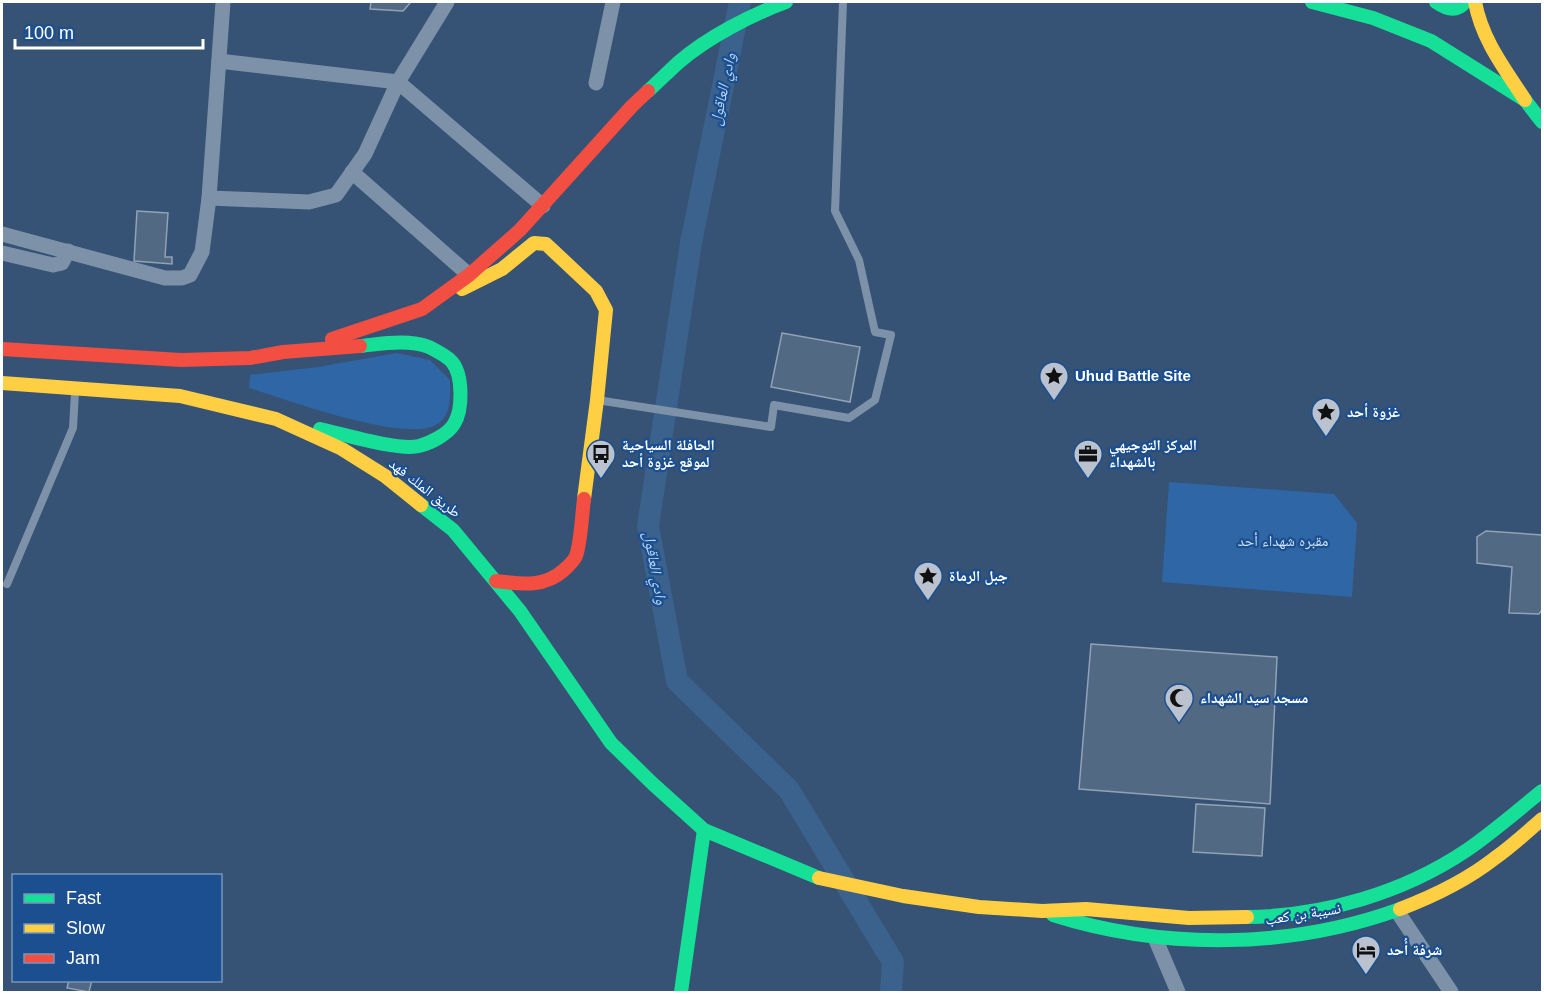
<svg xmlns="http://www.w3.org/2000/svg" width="1544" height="994" viewBox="0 0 1544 994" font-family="Arial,'Noto Naskh Arabic',sans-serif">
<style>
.green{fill:#2f66a5}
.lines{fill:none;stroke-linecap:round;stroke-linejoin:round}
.river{stroke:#3b618d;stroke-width:22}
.building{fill:#526984;stroke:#92a2b6;stroke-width:1.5}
.lane{stroke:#7d92a8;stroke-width:8}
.street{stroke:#7d92a8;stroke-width:15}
.fast{stroke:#16e098;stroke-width:14}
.slow{stroke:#ffcf43;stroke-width:14}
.jam{stroke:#f24e42;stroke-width:14}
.labels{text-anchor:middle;stroke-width:4.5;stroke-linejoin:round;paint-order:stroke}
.poi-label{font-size:15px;font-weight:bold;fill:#fff;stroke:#1b4f8f;text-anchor:start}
.street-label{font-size:15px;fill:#fff;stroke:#1b4f8f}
.park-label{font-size:15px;fill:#cfe3fa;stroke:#1b4f8f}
.water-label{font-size:16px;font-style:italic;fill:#b5d3f5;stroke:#1b4f8f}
</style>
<rect width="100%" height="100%" fill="#365274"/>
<g class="green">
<path d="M 397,353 L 430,360 L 450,380 C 450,395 452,413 439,423 C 411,446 285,399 249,388 L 250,375 L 318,367 Z"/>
<polygon points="1169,482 1334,494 1357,523 1352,597 1162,582"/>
</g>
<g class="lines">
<polyline class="river" points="740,2 691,243 648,526 677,681 789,790 893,962 891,992"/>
</g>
<g class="building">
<polygon points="371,2 411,2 403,11 370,9"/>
<polygon points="137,211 168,213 165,257 172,257 172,264 134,261"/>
<polygon points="782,333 860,347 850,402 771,387"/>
<polygon points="1486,531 1542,535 1542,610 1539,614 1509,613 1512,567 1477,563 1477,537"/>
<polygon points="1091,644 1277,657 1270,804 1079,789"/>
<polygon points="1196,804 1265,808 1262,856 1193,852"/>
<polygon points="69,980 92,980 89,992 67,988"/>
</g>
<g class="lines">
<g class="lane">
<polyline points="597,400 771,427 774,405 849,418 875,400 891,335 875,332 859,260 835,211 843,2"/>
<polyline points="7,584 73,428 75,392"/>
</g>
<g class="street">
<polyline points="219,61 398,82 543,206"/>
<polyline points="596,83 613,2"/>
<polyline points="352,172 469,275"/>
<polyline points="209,198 309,202 336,195 365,154 398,82 447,2"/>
<polyline points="2,234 165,278 182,278 190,275 202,252 209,198 223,2"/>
<polyline points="2,253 53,265 62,263 68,251"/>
<polyline points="1397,911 1451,992"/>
<polyline points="1155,938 1178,992"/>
</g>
<g class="fast">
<polyline points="1312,2 1373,18 1431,41 1525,100 1542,122"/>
<path d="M 1436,2 C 1446,9 1456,13 1465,2"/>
<path d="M 648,91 C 659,81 669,71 679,62 C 708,37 751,15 786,2"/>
<path d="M 320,429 C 343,434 398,451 419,446 C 431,443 448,434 454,424 C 463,410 463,375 452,362 C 448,357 435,350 429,347 C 408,339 381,344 360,346"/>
<polyline points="421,505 453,530 520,611 611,743 653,784 704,830 819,878"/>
<path d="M 1053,915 C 1164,950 1290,949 1400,909"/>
<path d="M 1247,917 C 1324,916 1403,893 1467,850 C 1493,832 1517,811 1542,791"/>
<polyline points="681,992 704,830"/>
</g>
<g class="slow">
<path d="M 1475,2 C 1482,40 1505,69 1525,100"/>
<polyline points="462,289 502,269 534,243 546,244 596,291 606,310 597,400 584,499"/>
<polyline points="2,383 180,396 276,419 342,449 385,476 421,505"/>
<polyline points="819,878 903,896 979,907 1042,911 1086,909 1189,918 1247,917"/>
<path d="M 1400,909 C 1434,896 1467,880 1495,858 C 1512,846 1527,832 1542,819"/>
</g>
<g class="jam">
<polyline points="332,339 422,309 469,275 520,230 632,106 648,91"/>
<polyline points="2,349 181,360 250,358 283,352 360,346"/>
<path d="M 496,581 C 521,584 544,588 564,570 C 568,566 574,561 576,556 C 581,542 582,514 584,499"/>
</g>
</g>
<defs>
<g id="sight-pin" transform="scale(1.5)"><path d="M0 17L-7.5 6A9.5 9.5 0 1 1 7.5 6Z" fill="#b9c2ce" stroke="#1b4f8f"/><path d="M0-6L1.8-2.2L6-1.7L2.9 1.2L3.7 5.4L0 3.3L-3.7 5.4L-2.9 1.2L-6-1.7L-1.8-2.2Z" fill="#111"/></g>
<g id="bus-pin" transform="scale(1.5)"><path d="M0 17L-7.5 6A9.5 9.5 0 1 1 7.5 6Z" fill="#b9c2ce" stroke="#1b4f8f"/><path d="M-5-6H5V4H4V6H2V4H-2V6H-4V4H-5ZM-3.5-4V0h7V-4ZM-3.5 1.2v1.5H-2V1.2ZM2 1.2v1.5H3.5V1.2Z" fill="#111"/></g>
<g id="office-pin" transform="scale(1.5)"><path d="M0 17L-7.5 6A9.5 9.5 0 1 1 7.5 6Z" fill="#b9c2ce" stroke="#1b4f8f"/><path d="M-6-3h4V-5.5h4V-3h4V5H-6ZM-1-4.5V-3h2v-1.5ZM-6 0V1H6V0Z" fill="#111"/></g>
<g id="mosque-pin" transform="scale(1.5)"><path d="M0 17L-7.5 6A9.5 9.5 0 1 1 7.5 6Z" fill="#b9c2ce" stroke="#1b4f8f"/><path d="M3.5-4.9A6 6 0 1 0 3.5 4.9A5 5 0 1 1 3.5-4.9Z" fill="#111"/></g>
<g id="hotel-pin" transform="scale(1.5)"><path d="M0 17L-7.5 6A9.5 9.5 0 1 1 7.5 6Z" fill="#b9c2ce" stroke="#1b4f8f"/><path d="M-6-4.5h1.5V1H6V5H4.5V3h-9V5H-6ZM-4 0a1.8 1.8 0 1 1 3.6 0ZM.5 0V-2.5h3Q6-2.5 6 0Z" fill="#111"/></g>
</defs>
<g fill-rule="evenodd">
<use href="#sight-pin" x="1054" y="376"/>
<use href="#sight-pin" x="1326" y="412"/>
<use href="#bus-pin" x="601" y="454"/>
<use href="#office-pin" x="1088" y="454"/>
<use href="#sight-pin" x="928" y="576"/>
<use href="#mosque-pin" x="1179" y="698"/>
<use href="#hotel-pin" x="1366" y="950"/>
</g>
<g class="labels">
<g class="poi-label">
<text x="1075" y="381">Uhud Battle Site</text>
<text x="1347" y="417">غزوة أحد</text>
<text x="622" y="450">الحافلة السياحية<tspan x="622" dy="17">لموقع غزوة أحد</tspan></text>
<text x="1109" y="450">المركز التوجيهي<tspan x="1109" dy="17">بالشهداء</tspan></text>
<text x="949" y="581">جبل الرماة</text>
<text x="1200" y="703">مسجد سيد الشهداء</text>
<text x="1387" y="955">شرفة أُحد</text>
</g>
<g class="street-label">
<text transform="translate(425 488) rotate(38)" y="5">طريق الملك فهد</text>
<text transform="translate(1303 914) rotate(-9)" y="5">نسيبة بن كعب</text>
</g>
<g class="park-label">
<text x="1283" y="546">مقبره شهداء أحد</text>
</g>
<g class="water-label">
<text transform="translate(722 89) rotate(-78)" y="6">وادي العاقول</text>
<text transform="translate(656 568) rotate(80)" y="6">وادي العاقول</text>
</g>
</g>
<rect width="1544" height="994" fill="none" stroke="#ffffff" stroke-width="6"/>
<rect x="12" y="874" width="210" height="108" fill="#1b4f8f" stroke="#7695bc" stroke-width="1.5"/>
<rect x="24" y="894" width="30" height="9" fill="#16e098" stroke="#7695bc" stroke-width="1.5"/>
<text x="66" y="904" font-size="18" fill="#ffffff">Fast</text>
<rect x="24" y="924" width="30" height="9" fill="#ffcf43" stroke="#7695bc" stroke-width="1.5"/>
<text x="66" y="934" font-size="18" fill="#ffffff">Slow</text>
<rect x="24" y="954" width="30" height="9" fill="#f24e42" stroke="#7695bc" stroke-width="1.5"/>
<text x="66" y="964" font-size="18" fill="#ffffff">Jam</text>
<path d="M15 39v9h188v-9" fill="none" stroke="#ffffff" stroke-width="3"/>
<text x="24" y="39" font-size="18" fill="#ffffff" stroke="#1b4f8f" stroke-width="4.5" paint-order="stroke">100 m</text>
</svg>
